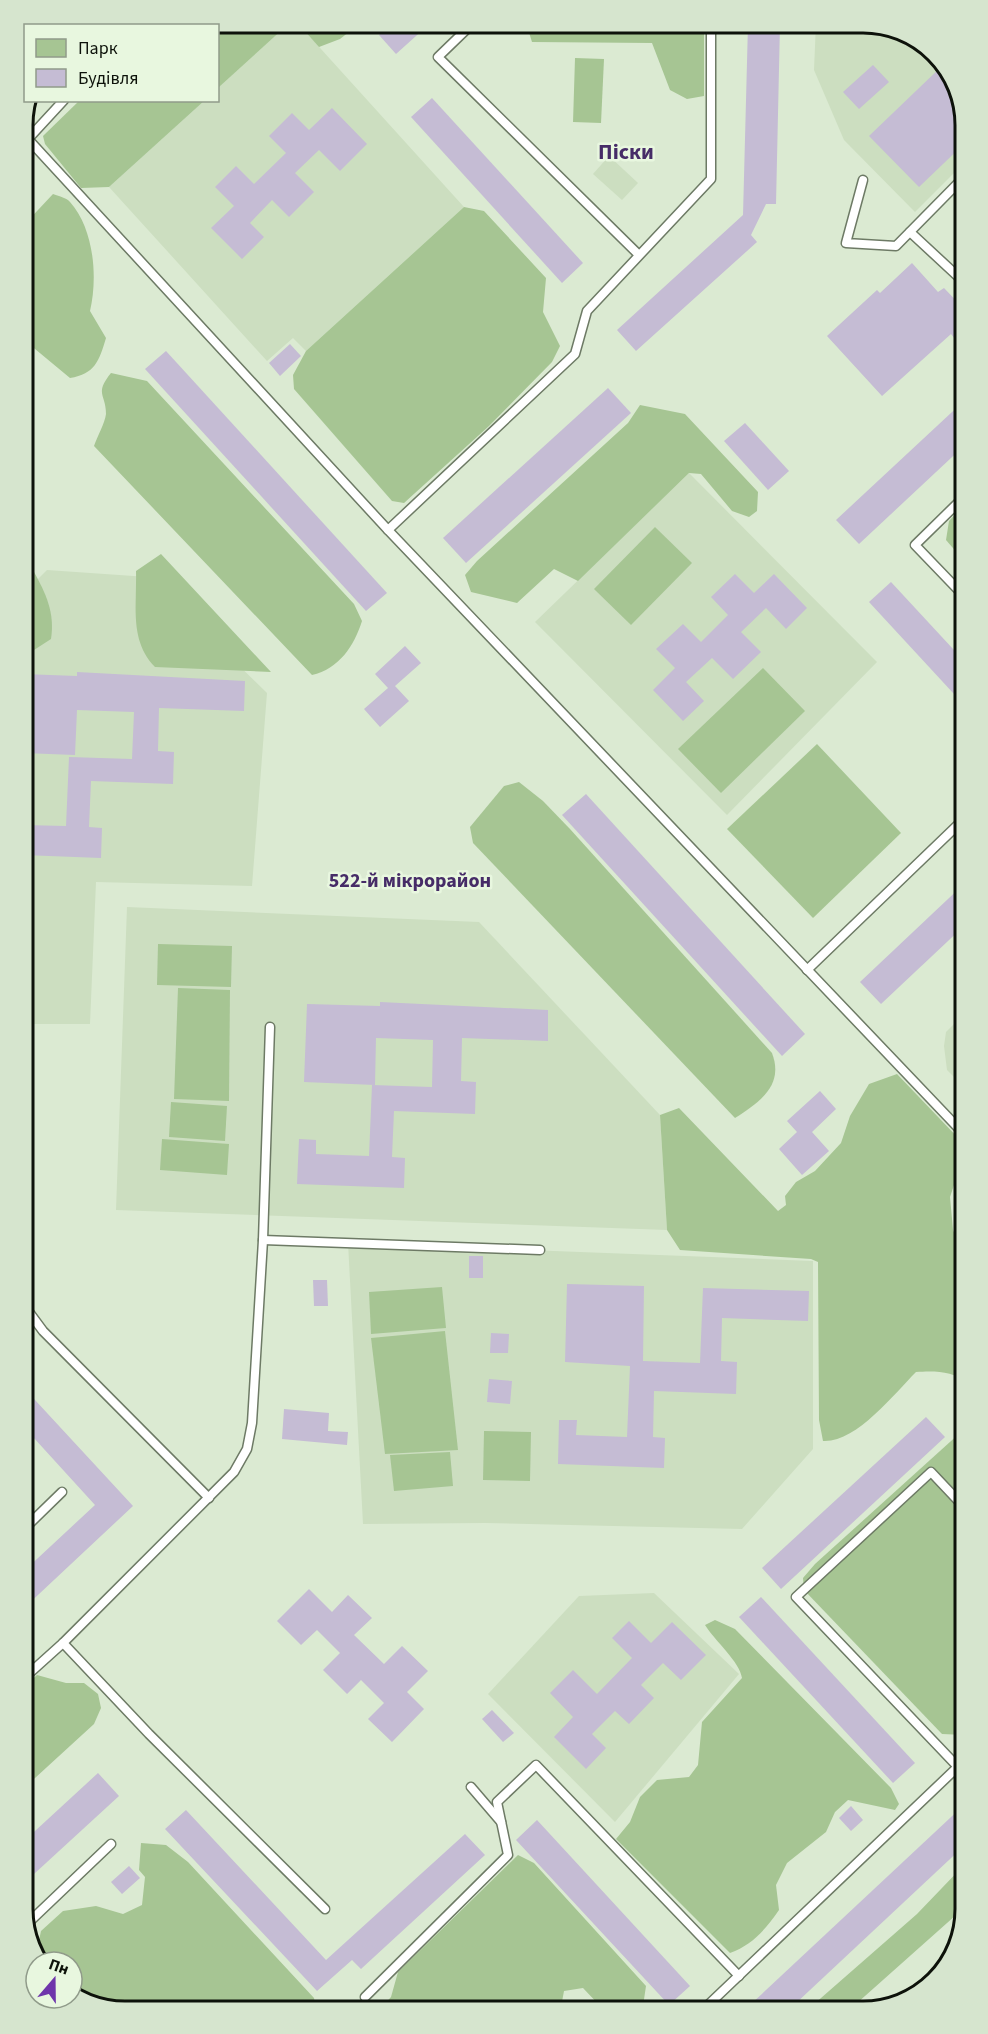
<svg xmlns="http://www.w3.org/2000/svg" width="988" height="2034" viewBox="0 0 988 2034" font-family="'Source Sans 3',sans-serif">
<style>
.built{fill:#ccdec0}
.green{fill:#a6c593}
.building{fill:#c5bcd4}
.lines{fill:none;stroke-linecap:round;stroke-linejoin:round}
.lane-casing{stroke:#6d7a65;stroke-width:11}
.lane{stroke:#fff;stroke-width:8}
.labels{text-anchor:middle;stroke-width:5;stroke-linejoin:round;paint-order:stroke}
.quarter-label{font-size:20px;font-weight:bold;fill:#462c67;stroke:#e8f7df}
.district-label{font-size:22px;font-weight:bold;fill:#462c67;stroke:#e8f7df}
.rim{fill:none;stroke:#0d120a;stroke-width:3}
</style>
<rect width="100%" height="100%" fill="#dbead2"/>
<g class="built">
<polygon points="816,23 870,23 925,44 958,86 965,125 965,162 915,212 844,140 814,70"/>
<polygon points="284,28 302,28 464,207 306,351 293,338 267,361 109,187 204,101 218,100 218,88"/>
<polygon points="609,156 638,183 622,200 593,174"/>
<polygon points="689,473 877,662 727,815 535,622"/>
<polygon points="47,570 148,577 267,693 252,886 96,882 90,1024 23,1024 23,594"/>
<polygon points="127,907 479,922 660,1115 667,1230 116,1210"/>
<polygon points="965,1013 965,1088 947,1070 944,1046 946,1032"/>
<polygon points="348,1243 813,1261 813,1449 742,1529 485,1523 363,1524"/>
<polygon points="654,1593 739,1674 615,1822 488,1694 579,1596"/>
</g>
<g class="green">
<polygon points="704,24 704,96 687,99 670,90 652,43 532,42 527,26"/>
<polygon points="284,28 218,88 218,29"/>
<polygon points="302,28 354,28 340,39 319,47"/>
<polygon points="575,58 604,59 601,123 573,122"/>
<polygon points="80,100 204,100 204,101 109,187 81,188 45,144 43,136"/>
<path d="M 53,194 C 58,196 67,198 70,202 C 94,229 98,277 90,311 L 106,338 C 99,361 95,374 70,378 L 23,339 L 23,226 Z"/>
<polygon points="464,207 484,211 546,278 543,312 560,346 552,362 489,426 404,503 392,501 294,389 293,375 306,351"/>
<path d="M 111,373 L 147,381 L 354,604 L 362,621 C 354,646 339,669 312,675 L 94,446 C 97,437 105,423 106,414 C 106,394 94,394 111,373 Z"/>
<polygon points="640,405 685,414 758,492 757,511 749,517 732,511 701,474 689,473 578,581 554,569 517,603 471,592 465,575 477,561 628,423"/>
<polygon points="965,504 965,562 946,540 949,521"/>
<polygon points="655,527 692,563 631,625 594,589"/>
<path d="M 161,554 L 271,672 L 155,667 C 129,640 137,606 136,571 Z"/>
<path d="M 23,568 L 33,570 C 46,594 55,612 51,639 L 34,650 L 23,649 Z"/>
<polygon points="763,668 805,711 721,793 678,749"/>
<polygon points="817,744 901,833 813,918 727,829"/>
<path d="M 519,782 L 543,801 L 570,829 L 772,1053 C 784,1085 761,1101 735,1118 L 473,843 L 470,827 L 504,786 Z"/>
<polygon points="158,944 232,946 231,987 157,985"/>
<polygon points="178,988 230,990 229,1101 174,1099"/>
<path d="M 897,1074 L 962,1142 L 957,1176 L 950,1197 L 953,1230 L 965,1259 L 965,1383 C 955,1370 931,1371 916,1372 C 894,1394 856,1443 823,1441 L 819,1420 L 818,1262 L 811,1259 L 680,1250 L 667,1230 L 660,1115 L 679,1108 L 778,1211 L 786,1205 L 785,1196 L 796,1182 L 815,1171 L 841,1143 L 850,1116 L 869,1084 Z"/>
<polygon points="171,1102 227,1106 225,1141 169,1137"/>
<polygon points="162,1139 229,1144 227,1175 160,1170"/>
<polygon points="442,1287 446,1328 371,1334 369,1292"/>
<polygon points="445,1331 458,1450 385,1454 371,1338"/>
<polygon points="484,1431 531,1432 530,1481 483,1480"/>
<polygon points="965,1431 965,1735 942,1734 804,1590 803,1578 815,1564 961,1432"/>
<polygon points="450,1452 453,1486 394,1491 390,1455"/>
<path d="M 715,1620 L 735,1629 L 891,1788 L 899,1804 L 895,1810 L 848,1800 L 835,1812 L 826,1832 L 787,1863 L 776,1885 L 779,1910 C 766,1929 752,1945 730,1953 L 616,1839 L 630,1822 L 640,1797 L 657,1780 L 689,1777 L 698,1765 L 702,1722 L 742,1678 C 740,1662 715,1641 705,1625 Z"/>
<polygon points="37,1675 66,1683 84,1683 98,1694 101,1708 94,1724 23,1789 23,1688"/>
<polygon points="141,1843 166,1845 188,1862 314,1998 316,2009 119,2011 72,1994 72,1962 41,1962 36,1955 41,1931 63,1911 96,1906 123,1914 142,1905 145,1877 139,1870"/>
<polygon points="518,1855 534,1863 646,1986 643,2006 601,2007 583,1988 564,1991 561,2007 380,2009 391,1997 398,1972"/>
<polygon points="965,1864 965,1907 856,2004 813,2005 917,1914"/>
</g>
<g class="building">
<polygon points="748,24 780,24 776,204 766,204 751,235 757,242 636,351 617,330 743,215"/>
<polygon points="387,27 426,27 396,54 379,35"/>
<polygon points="873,65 889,82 859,109 843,92"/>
<polygon points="942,66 958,86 966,125 966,142 919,187 869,136"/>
<polygon points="432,98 583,263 562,283 411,117"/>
<polygon points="332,108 367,144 340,171 319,150 295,173 314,192 289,217 272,200 250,223 264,237 242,259 211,228 234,206 215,187 236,166 254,184 286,153 269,136 292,113 309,130"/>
<polygon points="912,263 938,292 944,288 966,311 966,329 955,339 951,334 882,396 827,336 877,290 880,293"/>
<polygon points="290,344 301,356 280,376 269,363"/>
<polygon points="166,351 387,593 366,611 145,369"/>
<polygon points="608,388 631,413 466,563 443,538"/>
<polygon points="966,399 966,444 859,544 836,520"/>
<polygon points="745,423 789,471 768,490 724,441"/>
<polygon points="735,574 754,593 774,574 807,608 786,629 766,608 741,632 761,652 733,679 712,658 686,682 704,701 683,721 653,690 675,668 656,649 683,624 701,642 728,615 711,597"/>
<polygon points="891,582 966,663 966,707 869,602"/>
<polygon points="405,646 421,663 395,686 409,701 380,727 364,709 388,688 375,674"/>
<polygon points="77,672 245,681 244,711 159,708 158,751 174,752 173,784 91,781 89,827 102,828 101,858 23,855 23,825 66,826 69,757 132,759 134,712 77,710 75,755 23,753 23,674 77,676"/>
<polygon points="586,794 805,1034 782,1056 562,815"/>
<polygon points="966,882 965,925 881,1004 860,982"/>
<polygon points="380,1002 548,1010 548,1041 462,1038 461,1081 476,1082 475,1114 394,1111 392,1157 405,1158 404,1188 297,1184 299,1139 316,1140 316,1154 369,1156 372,1085 432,1087 433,1040 376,1038 375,1085 304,1082 307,1004 380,1006"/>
<polygon points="820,1091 836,1109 812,1132 829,1151 802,1175 779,1149 797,1132 787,1121"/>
<rect x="469" y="1256" width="14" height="22"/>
<polygon points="313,1280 327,1280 328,1306 314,1306"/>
<polygon points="567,1284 644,1286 643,1361 700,1363 703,1288 809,1291 808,1321 722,1318 721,1361 737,1362 736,1394 654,1391 653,1437 665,1438 664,1468 558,1464 559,1420 577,1420 576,1435 627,1437 630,1366 565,1362"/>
<polygon points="491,1333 509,1334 508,1353 490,1353"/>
<polygon points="489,1379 512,1381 510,1404 487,1402"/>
<polygon points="23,1387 133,1506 23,1609 23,1572 95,1505 23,1426"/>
<polygon points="284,1409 329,1413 328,1431 348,1432 347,1445 282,1439"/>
<polygon points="926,1417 945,1437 781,1589 762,1568"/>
<polygon points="309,1589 332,1612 348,1595 372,1618 354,1635 384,1664 402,1646 428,1671 407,1692 424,1709 392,1742 368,1719 384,1703 361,1680 347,1694 323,1670 340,1653 317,1630 301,1645 277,1621"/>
<polygon points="761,1597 915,1763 893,1783 739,1617"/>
<polygon points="629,1621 651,1643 672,1622 706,1655 681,1680 663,1663 641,1685 654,1698 629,1724 615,1711 592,1734 606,1748 586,1769 554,1737 573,1717 550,1693 573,1670 597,1694 632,1658 612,1638"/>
<polygon points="492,1710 514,1733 503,1742 482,1719"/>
<polygon points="98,1773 119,1796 22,1885 22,1843"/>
<polygon points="965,1804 965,1845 794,2005 750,2005"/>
<polygon points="851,1806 863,1820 851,1831 839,1818"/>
<polygon points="186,1810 326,1960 465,1834 485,1855 361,1969 352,1960 317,1991 165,1829"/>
<polygon points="537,1820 690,1986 669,2005 516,1840"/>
<polygon points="129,1866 140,1878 122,1894 111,1882"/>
</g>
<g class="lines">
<g class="lane-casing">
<g id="lane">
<polyline points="711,24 711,179 587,311 575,354 388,530 965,1135"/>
<polyline points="469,27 438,57 638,254"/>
<polyline points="28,139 64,100"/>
<polyline points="23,144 28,139 388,530"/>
<polyline points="863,180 846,243 896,246 965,176"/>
<polyline points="910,232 965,283"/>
<polyline points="965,597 915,545 965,496"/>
<polyline points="807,970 965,818"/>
<polyline points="263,1240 540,1250"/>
<polyline points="23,1295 26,1308 43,1331 209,1498"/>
<polyline points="23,1530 62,1492"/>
<polyline points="63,1643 149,1734 325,1909"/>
<polyline points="23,1679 63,1643 234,1472 247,1449 252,1423 263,1240 270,1027"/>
<polyline points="958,1767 796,1597 931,1472 965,1508"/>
<polyline points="471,1787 501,1822"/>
<polyline points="26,1925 111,1844"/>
<polyline points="935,1976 948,1965"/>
<polyline points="365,1997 508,1855 497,1802 536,1765 739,1976"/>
<polyline points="707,2006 965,1760"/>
</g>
</g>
<use href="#lane" class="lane"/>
</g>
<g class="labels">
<g class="quarter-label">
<text x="410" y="887">522-й мікрорайон</text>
</g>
<g class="district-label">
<text x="626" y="159">Піски</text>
</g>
</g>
<path d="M0 0H988V2034H0ZM125 33H863A92 92 0 0 1 955 125V1909A92 92 0 0 1 863 2001H125A92 92 0 0 1 33 1909V125A92 92 0 0 1 125 33Z" fill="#d6e5ce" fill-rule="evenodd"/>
<path class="rim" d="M125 33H863A92 92 0 0 1 955 125V1909A92 92 0 0 1 863 2001H125A92 92 0 0 1 33 1909V125A92 92 0 0 1 125 33Z"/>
<rect x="24" y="24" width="195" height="78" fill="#e8f7df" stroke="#909b8a" stroke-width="1.5"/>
<rect x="36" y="39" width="30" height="18" fill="#a6c593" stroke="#909b8a" stroke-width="1.5"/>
<text x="78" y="54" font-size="18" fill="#0d120a">Парк</text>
<rect x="36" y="69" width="30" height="18" fill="#c5bcd4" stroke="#909b8a" stroke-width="1.5"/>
<text x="78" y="84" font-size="18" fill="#0d120a">Будівля</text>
<g transform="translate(54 1980) rotate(20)"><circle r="28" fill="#e8f7df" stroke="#909b8a" stroke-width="1.5"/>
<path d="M0-4.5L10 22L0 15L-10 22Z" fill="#6e35ab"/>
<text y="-9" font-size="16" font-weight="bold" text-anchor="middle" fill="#0d120a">Пн</text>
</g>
</svg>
